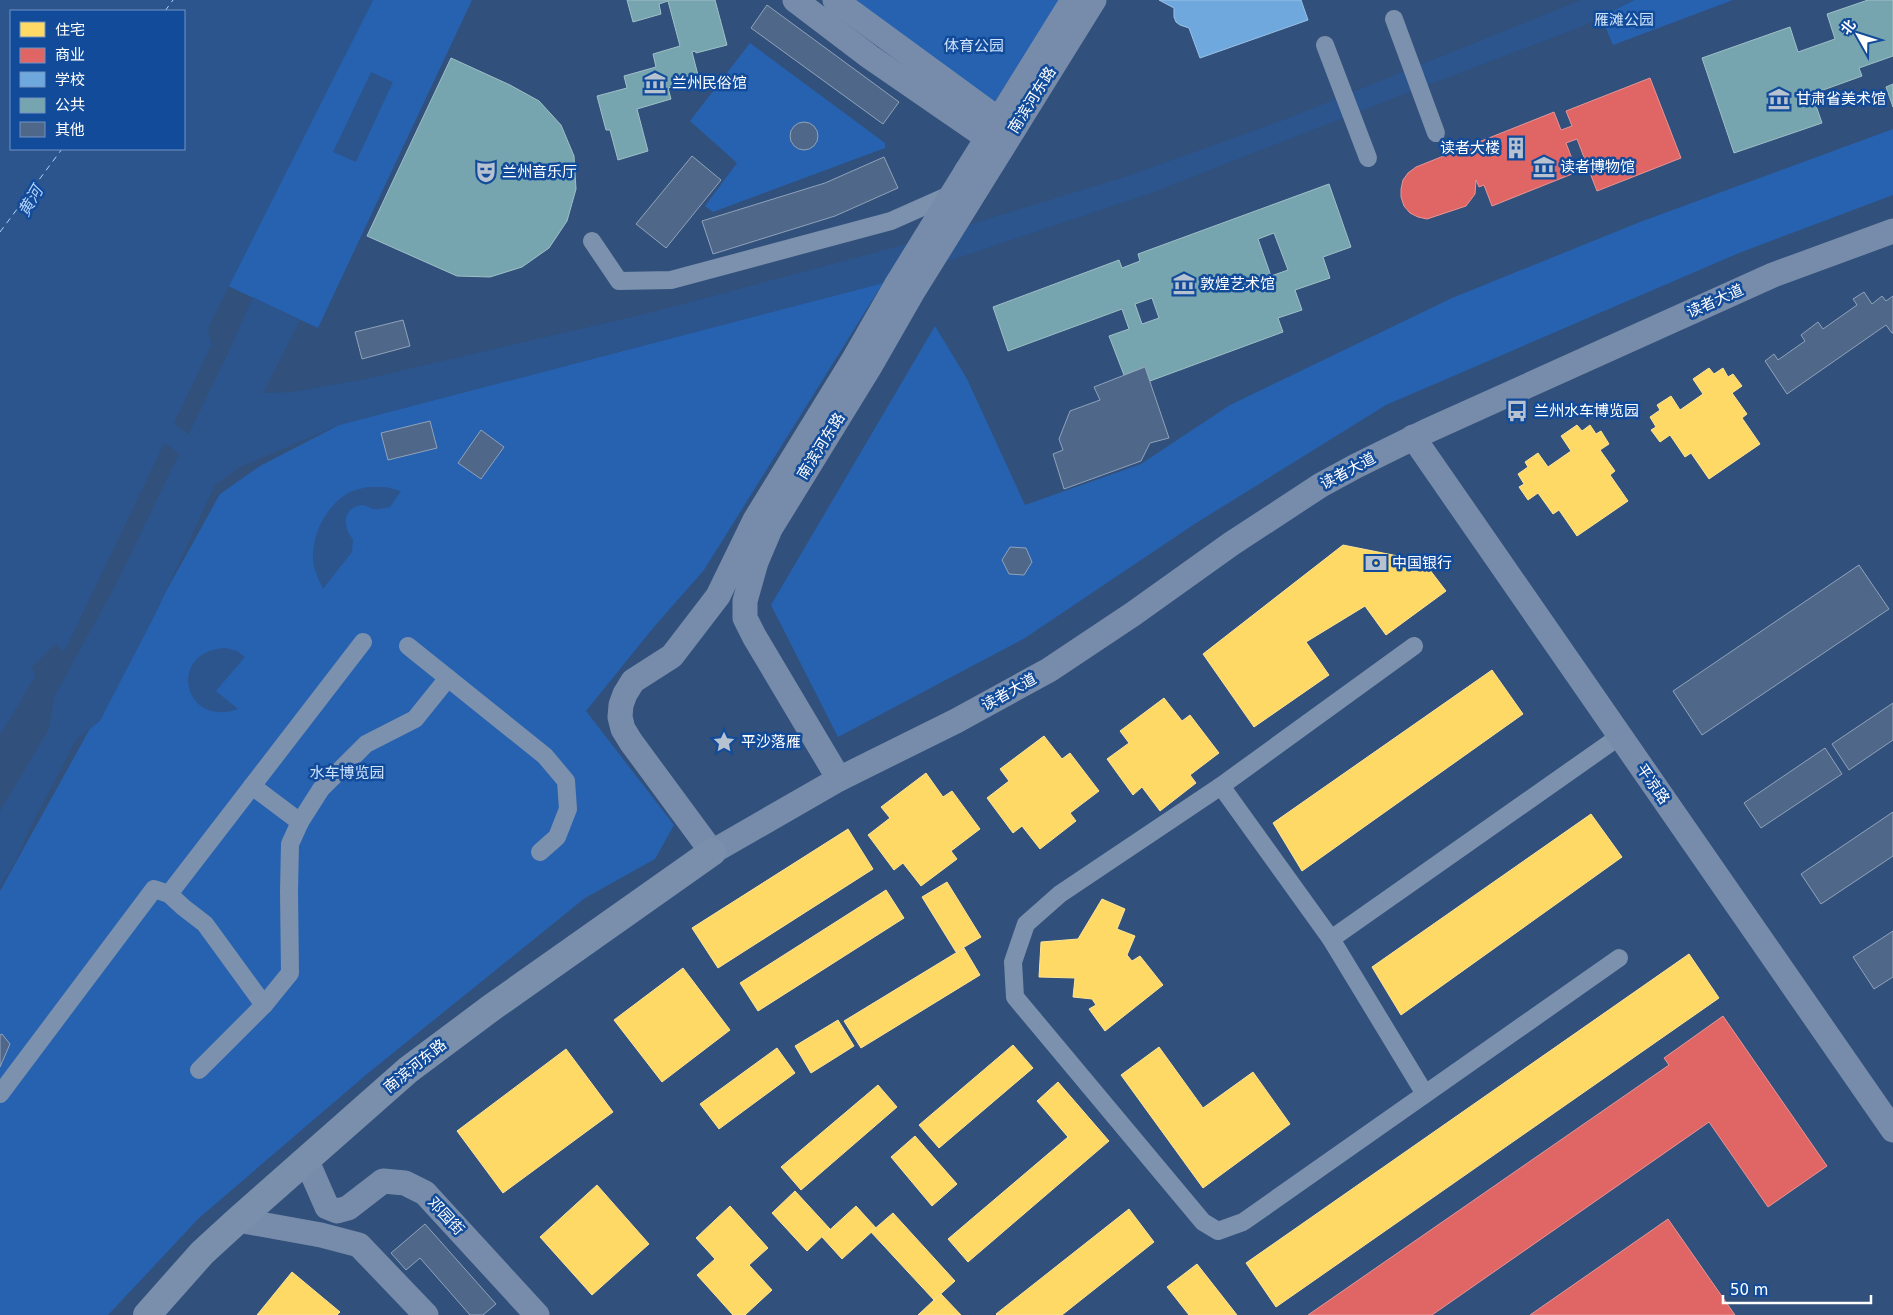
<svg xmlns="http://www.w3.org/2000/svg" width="1893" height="1315" viewBox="0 0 1893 1315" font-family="'DejaVu Sans','Noto Sans SC',sans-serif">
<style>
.green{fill:#2762b0}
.water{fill:#2c558e;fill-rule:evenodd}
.homes{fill:#ffd966;stroke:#ffe494}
.shops{fill:#e06666;stroke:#e99494}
.schools{fill:#6fa8dc;stroke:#9ac2e6}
.public{fill:#76a5af;stroke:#9fc0c7;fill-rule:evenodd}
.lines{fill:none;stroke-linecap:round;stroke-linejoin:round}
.canal{stroke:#2c558e;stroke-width:21}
.ferry{stroke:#b2d2fa;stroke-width:1;stroke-dasharray:6 5;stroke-linecap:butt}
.building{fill:#4f6889;stroke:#90a2ba}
.street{stroke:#7c91ad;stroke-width:18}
.secondary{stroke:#778caa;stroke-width:25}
.primary{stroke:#798fab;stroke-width:28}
.secondary-bridge{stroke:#778caa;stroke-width:25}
.labels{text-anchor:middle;stroke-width:5;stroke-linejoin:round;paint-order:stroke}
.park-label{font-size:15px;fill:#cee3fd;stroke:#124b9a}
.poi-label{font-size:15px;fill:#fff;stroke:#124b9a;text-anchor:start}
.street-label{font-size:15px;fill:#fff;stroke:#124b9a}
.water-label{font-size:16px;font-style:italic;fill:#b2d2fa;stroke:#124b9a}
</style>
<rect width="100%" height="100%" fill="#31507b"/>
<g class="green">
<polygon points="373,0 472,0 318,328 228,286"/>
<polygon points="839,0 1059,0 987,114"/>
<polygon points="1594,0 1733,0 1613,45"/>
<polygon points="750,43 885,143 885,148 713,212 705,206 737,163 690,121"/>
<polygon points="1893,129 1893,195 1739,253 1386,405 1193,525 1025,638 838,737 771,605 935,326 967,379 1025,505 1141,464 1230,405 1452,298 1640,222"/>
<polygon points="883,283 704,570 653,628 586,711 674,825 655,859 585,898 367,1074 199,1218 108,1315 0,1315 0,891 220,494 260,466 339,425"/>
</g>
<g class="water">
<path d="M 0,0 L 373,0 L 209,326 C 207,336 212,338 211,346 L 65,650 L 62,650 L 55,644 L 33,666 L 32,669 L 36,675 L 0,735 ZM 11,11 L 184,11 L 184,149 L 11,149 Z"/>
<polygon points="1581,0 1635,0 1581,27 1409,92 1151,193 883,283 339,425 240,467 215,485 156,613 100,721 76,740 31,826 18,856 0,886 0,811 49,729 54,697 116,584 227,355 253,297 300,320 263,393 292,392 365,379 649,313 896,247 1128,176 1286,119"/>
<polygon points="371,72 393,82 356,162 333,152"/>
<path d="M 367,487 L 386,487 L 401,491 L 390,507 C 385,508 378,510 373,509 C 369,508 366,505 362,505 C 343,507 342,527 353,539 L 352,552 L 323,589 C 319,580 313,569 313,559 C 312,535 325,508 345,495 C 351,490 360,489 367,487 Z"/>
<path d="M 226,648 L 237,651 L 245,657 L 216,691 L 238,709 C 183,729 166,650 226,648 Z"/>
</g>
<g class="homes">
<polygon points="1709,368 1714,374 1723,368 1728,377 1733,374 1742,386 1732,393 1747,414 1742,418 1760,444 1709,479 1691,453 1685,457 1670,435 1660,442 1651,430 1656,427 1650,417 1660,410 1657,405 1671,396 1680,410 1703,394 1693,379"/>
<polygon points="1577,425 1582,431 1590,425 1596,434 1601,431 1609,444 1600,450 1615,471 1610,475 1628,501 1577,536 1559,510 1553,514 1538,493 1528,500 1519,487 1524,484 1518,474 1528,467 1525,462 1538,453 1548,467 1571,451 1561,436"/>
<polygon points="1343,545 1423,561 1446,591 1386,635 1365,606 1306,642 1329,675 1254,727 1203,654"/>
<polygon points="1492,670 1523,714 1302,871 1273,823"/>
<polygon points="1164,698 1182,721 1190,715 1219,753 1190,775 1196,783 1160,811 1142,787 1133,795 1107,759 1129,743 1120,731"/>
<polygon points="1044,736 1062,759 1070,753 1099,791 1070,813 1076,821 1040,849 1022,826 1013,833 987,798 1009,781 1000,769"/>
<polygon points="926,773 943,797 952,791 980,829 951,851 957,859 921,886 903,863 894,870 868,835 890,818 881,807"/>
<polygon points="1591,814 1622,857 1401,1015 1372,967"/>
<polygon points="848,829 873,869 718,968 692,928"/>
<polygon points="947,882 981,937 956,952 922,897"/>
<polygon points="886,890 904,918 758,1011 740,983"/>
<polygon points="1102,899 1125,909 1117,929 1135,936 1127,955 1132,961 1140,956 1163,985 1105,1031 1089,1009 1096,1005 1092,999 1073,997 1075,978 1039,977 1041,942 1078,939"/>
<polygon points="964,948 980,975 861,1048 844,1021"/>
<polygon points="1689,954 1719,998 1276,1307 1246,1263"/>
<polygon points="683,968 730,1030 662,1082 614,1020"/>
<polygon points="838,1020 854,1046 811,1073 795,1046"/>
<polygon points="1013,1045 1033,1068 939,1148 919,1125"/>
<polygon points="1159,1047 1203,1108 1253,1072 1290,1124 1203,1188 1121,1075"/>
<polygon points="777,1048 795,1073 719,1129 700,1104"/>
<polygon points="566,1049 613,1112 503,1193 457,1131"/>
<polygon points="1058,1082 1109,1141 968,1262 948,1239 1068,1137 1037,1101"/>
<polygon points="878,1085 897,1107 801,1190 781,1167"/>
<polygon points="915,1136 957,1184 932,1206 891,1157"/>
<polygon points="597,1185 649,1244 592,1295 540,1237"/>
<polygon points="795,1191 830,1229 807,1251 772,1213"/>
<polygon points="730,1206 768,1248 749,1265 772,1290 745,1315 733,1315 697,1275 715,1259 696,1238"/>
<polygon points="856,1206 876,1228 842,1259 822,1237"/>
<polygon points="1129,1209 1154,1242 1062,1315 997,1315 996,1314"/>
<polygon points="893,1213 955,1281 934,1300 871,1232"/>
<polygon points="1197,1264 1237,1315 1189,1315 1167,1287"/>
<polygon points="292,1272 340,1312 337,1315 257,1315"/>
<polygon points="941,1294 961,1315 918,1315 934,1300"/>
</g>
<g class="shops">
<polygon points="1650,78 1681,158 1597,191 1577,139 1566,143 1577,172 1492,206 1484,185 1479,187 1476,180 1475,194 1466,206 1427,219 1418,217 1410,213 1404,206 1401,197 1401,189 1403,180 1408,173 1416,167 1554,112 1561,130 1572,126 1566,111"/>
<polygon points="1723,1016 1827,1166 1768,1207 1709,1122 1432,1315 1308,1315 1669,1065 1664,1058"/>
<polygon points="1668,1219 1735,1315 1530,1315"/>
</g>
<polygon class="schools" points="1159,0 1301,0 1308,20 1200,58 1189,28 1180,25 1176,22 1174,17 1174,8"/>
<g class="public">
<polygon points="627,0 715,0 727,45 696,53 695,51 692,52 699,79 668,88 671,99 637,109 648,151 618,160 610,130 606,130 597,96 627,88 624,76 656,67 653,54 680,46 668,1 659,4 661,14 633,22"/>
<polygon points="1868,0 1893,0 1893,56 1859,68 1862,76 1812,94 1822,123 1734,153 1702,58 1790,27 1798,52 1835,39 1827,14"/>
<polygon points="451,58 510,85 539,101 561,125 574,156 576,189 567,221 549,248 522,267 490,277 457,276 367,236"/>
<polygon points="1893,84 1893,107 1886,87"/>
<path d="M 1329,184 L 1351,247 L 1323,257 L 1330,278 L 1295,290 L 1302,310 L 1278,318 L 1283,332 L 1150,381 L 1145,367 L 1124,375 L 1109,336 L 1129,329 L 1122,309 L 1008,351 L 993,307 L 1119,260 L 1122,268 L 1140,261 L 1138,254 ZM 1274,233 L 1288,270 L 1271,276 L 1258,239 ZM 1152,298 L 1159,318 L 1142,324 L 1135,304 Z"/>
</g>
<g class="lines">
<polyline class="canal" points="144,416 207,460"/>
<g class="ferry">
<polyline points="165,11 173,0"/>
<polyline points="0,232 62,149"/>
</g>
</g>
<g class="building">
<polygon points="767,5 899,102 883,124 751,28"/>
<circle cx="804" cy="136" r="14"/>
<polygon points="692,156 721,180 666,248 636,224"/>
<polygon points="884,157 898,188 835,216 713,254 702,221 825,183"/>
<polygon points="1864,292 1872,304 1882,296 1886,301 1893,296 1893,333 1892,333 1886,325 1787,394 1765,361 1774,354 1778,360 1805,341 1801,335 1818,322 1823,329 1857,305 1853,299"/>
<polygon points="403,320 410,346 362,359 355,332"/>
<polygon points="1145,367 1169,438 1150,443 1141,461 1064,489 1053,454 1063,450 1059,439 1070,411 1100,400 1094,387"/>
<polygon points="430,421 437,448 388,460 381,433"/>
<polygon points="481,430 504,447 481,479 458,463"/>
<polygon points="1010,547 1026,548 1032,562 1024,575 1009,574 1002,560"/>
<polygon points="1859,565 1889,609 1702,735 1673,691"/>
<polygon points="1893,703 1893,740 1849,770 1832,744"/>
<polygon points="1825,748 1842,774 1761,828 1744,803"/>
<polygon points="1893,812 1893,856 1821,904 1801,874"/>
<polygon points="1893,931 1893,977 1874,989 1853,957"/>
<polygon points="2,1034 10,1044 0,1067 0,1035"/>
<polygon points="425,1224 496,1304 483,1315 470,1315 420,1258 406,1270 391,1253"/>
</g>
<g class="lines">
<g class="street">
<polyline points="1394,19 1436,133"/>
<polyline points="1325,45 1368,158"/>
<polyline points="592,241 619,281 671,280 891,221 954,193"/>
<polyline points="408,646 545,756 566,781 568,809 557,837 540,852"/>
<polyline points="1414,646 1221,786 1060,894 1026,924 1013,962 1015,997 1203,1222 1218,1231 1243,1222 1619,958"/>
<polyline points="252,786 300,822"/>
<polyline points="1221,786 1331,939 1425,1094"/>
<polyline points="169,894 363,642"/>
<polyline points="1331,939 1620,736"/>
<polyline points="199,1070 264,1005 290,973 289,892 290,844 300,822 321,789 366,744 415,719 448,678"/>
<polyline points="0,1094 154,889 169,894 183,907 205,924 264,1005"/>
</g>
<g class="secondary">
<polyline points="795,0 870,57 1002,148"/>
<polyline points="835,0 1013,130"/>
<polyline points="966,172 1073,0"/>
<polyline points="897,284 854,359 755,520 718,596 672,656 633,681 625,694 621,705 620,717 623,729 631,742 712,852 839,779 956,721 1049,670 1133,614 1231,544 1321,485 1356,466 1427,431 1773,275 1893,231"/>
<polyline points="1413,437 1893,1130"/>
<polyline points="839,779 754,636 745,618 745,601 756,562 770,529 869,368 912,293 1094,0"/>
<polyline points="306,1159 327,1207 337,1211 348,1208 383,1181 405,1183 425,1193 537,1315"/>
<polyline points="238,1220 321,1235 359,1245 426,1315"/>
</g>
<polyline class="primary" points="147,1315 202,1253 238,1220 408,1070 491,1008 712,852"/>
<polyline class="secondary-bridge" points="897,284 966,172"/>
</g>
<defs>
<g id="museum-bare" transform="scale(1.725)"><path d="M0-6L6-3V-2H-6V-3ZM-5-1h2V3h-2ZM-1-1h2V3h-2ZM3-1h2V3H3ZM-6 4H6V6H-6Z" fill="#b7c2d1" stroke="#124b9a" stroke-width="2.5" paint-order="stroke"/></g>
<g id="building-bare" transform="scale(1.725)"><path d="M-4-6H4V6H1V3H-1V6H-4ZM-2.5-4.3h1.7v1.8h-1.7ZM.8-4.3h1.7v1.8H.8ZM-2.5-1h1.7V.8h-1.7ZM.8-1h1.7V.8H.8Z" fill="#b7c2d1" stroke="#124b9a" stroke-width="2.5" paint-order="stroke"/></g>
<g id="theatre-bare" transform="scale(1.725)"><path d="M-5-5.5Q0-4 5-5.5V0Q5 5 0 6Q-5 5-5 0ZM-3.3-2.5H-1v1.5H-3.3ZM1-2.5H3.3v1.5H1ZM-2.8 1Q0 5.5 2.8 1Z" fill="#b7c2d1" stroke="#124b9a" stroke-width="2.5" paint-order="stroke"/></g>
<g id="bus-bare" transform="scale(1.725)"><path d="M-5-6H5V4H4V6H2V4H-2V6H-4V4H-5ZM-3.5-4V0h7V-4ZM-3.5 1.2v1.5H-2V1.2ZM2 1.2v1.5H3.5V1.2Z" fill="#b7c2d1" stroke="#124b9a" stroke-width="2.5" paint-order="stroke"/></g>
<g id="bank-bare" transform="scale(1.725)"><path d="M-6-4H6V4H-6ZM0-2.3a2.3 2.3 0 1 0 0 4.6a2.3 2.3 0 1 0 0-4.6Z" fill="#b7c2d1" stroke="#124b9a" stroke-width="2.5" paint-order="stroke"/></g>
<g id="sight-bare" transform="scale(1.725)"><path d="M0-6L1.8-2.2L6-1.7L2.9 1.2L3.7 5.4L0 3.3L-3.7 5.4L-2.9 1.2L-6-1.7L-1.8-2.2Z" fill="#b7c2d1" stroke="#124b9a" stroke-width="2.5" paint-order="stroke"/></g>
</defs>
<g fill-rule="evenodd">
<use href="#museum-bare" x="655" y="83"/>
<use href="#museum-bare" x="1779" y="99"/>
<use href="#building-bare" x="1516" y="148"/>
<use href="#museum-bare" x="1544" y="167"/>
<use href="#theatre-bare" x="486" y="172"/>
<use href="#museum-bare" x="1184" y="284"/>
<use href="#bus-bare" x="1517" y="411"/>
<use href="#bank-bare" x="1376" y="563"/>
<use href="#sight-bare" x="724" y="742"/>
</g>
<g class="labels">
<g class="park-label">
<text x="1624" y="25">雁滩公园</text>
<text x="974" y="51">体育公园</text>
<text x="347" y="778">水车博览园</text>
</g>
<g class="poi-label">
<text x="672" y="88">兰州民俗馆</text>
<text x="1796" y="104">甘肃省美术馆</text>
<text x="1500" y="153" text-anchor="end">读者大楼</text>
<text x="1560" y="172">读者博物馆</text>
<text x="502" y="177">兰州音乐厅</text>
<text x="1200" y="289">敦煌艺术馆</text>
<text x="1534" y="416">兰州水车博览园</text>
<text x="1392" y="568">中国银行</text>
<text x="741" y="747">平沙落雁</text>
</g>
<g class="street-label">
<text transform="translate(1032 100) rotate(-58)" y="5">南滨河东路</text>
<text transform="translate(1715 301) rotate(-24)" y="5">读者大道</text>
<text transform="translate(821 446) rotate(-58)" y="5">南滨河东路</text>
<text transform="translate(1348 471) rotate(-28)" y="5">读者大道</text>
<text transform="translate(1009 692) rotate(-29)" y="5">读者大道</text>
<text transform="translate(1653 784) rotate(55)" y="5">平凉路</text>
<text transform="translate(415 1066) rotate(-39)" y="5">南滨河东路</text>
<text transform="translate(446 1216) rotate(47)" y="5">邓园街</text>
</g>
<g class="water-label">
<text transform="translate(30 201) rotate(-60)" y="6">黄河</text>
</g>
</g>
<rect x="10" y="10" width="175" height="140" fill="#124b9a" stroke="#7193c2"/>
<rect x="20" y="22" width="25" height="15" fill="#ffd966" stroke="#7193c2"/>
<text x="55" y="35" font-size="15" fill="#ffffff">住宅</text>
<rect x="20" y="48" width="25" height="15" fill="#e06666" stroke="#7193c2"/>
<text x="55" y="60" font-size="15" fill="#ffffff">商业</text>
<rect x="20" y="72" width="25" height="15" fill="#6fa8dc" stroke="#7193c2"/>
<text x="55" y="85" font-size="15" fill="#ffffff">学校</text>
<rect x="20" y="98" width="25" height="15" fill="#76a5af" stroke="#7193c2"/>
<text x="55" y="110" font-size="15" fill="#ffffff">公共</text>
<rect x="20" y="122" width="25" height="15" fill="#4f6889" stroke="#7193c2"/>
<text x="55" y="135" font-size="15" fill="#ffffff">其他</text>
<g transform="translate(1858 35) rotate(309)" stroke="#124b9a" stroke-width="4" paint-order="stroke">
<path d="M0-4L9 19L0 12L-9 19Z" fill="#ffffff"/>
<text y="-8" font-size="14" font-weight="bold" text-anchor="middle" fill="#ffffff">北</text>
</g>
<path d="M1723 1295v8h148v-8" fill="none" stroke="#ffffff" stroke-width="2.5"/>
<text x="1730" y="1295" font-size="15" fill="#ffffff" stroke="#124b9a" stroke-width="4" paint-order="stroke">50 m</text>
</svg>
